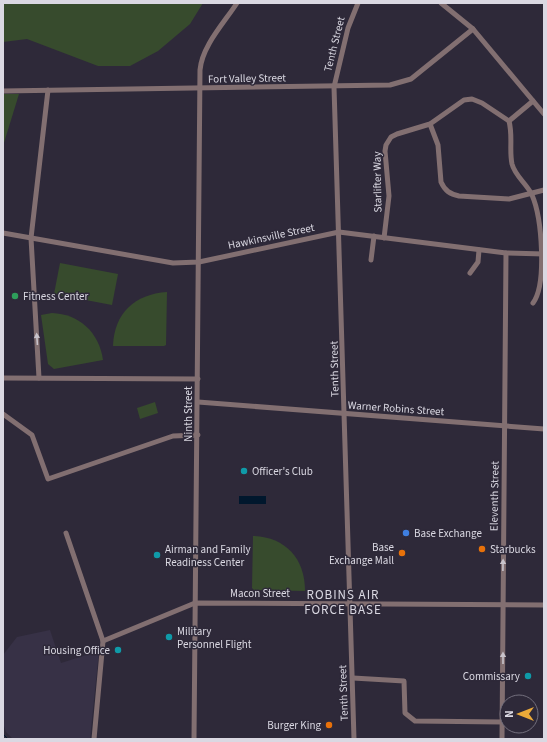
<svg xmlns="http://www.w3.org/2000/svg" width="547" height="742" viewBox="0 0 547 742" font-family="'Source Sans 3',sans-serif">
<style>
.built{fill:#373146}
.green{fill:#374b2d}
.water{fill:#00172d}
.lines{fill:none;stroke-linecap:round;stroke-linejoin:round}
.stream{stroke:#00172d;stroke-width:1}
.minor{stroke:#826f71;stroke-width:5}
.oneway{fill:#c8c3cb}
.leisure-dot{fill:#2e9e5b;stroke:#2e2939;stroke-width:1.5}
.culture-dot{fill:#0f9aa8;stroke:#2e2939;stroke-width:1.5}
.shop-dot{fill:#3f7fe0;stroke:#2e2939;stroke-width:1.5}
.food-dot{fill:#e8710a;stroke:#2e2939;stroke-width:1.5}
.labels{text-anchor:middle;stroke-width:3;stroke-linejoin:round;paint-order:stroke}
.street-label{font-size:11px;fill:#dad8e2;stroke:#2e2939}
.poi-label{font-size:11px;fill:#dad8e2;stroke:#2e2939;text-anchor:start}
.quarter-label{font-size:13px;letter-spacing:1px;fill:#dad8e2;stroke:#2e2939}
</style>
<rect width="100%" height="100%" fill="#2e2939"/>
<polygon class="built" points="50,630 61,663 99,651 90,739 13,739 6,732 3,723 3,655 17,637"/>
<g class="green">
<polygon points="3,3 203,3 190,24 158,51 130,66 98,66 27,39 3,42"/>
<polygon points="3,94 19,94 3,146"/>
<polygon points="60,263 118,274 112,305 54,294"/>
<path d="M 167,292 L 166,345 L 164,346 L 113,346 C 114,313 135,294 167,292 Z"/>
<path d="M 52,313 C 79,314 99,332 103,360 L 54,369 L 48,364 L 41,315 Z"/>
<polygon points="155,402 158,413 140,419 137,408"/>
<path d="M 253,536 C 285,537 305,558 305,591 L 254,590 L 252,588 Z"/>
</g>
<rect class="water" x="239" y="496" width="27" height="8"/>
<g class="lines">
<polyline class="stream" points="3,734 8,739"/>
<g class="minor">
<polyline points="441,3 473,29 544,114"/>
<polyline points="3,91 390,85 411,79 473,29"/>
<polyline points="509,121 533,101"/>
<path d="M 430,124 L 438,145 L 441,182 C 445,191 450,194 459,196 L 509,199 L 544,190"/>
<polyline points="3,233 173,263 199,262 339,232 506,253 544,254"/>
<path d="M 384,238 L 389,196 L 385,151 L 386,145 L 391,137 L 397,134 L 430,124 L 464,100 L 472,99 L 482,103 L 509,121 C 513,136 509,150 512,164 C 515,176 527,184 532,195 C 542,218 547,284 533,303"/>
<polyline points="371,260 374,236"/>
<polyline points="470,273 478,262 479,250"/>
<polyline points="3,378 198,379"/>
<polyline points="39,378 31,238 48,90"/>
<polyline points="198,402 544,429"/>
<polyline points="3,414 32,435 48,479 173,436 198,435"/>
<polyline points="66,533 103,641 94,739"/>
<polyline points="103,641 195,603 544,605"/>
<polyline points="353,678 404,681 405,713 415,721 502,722"/>
<path d="M 194,739 L 200,70 C 202,46 224,23 237,3"/>
<polyline points="354,739 334,87 348,28 358,3"/>
<polyline points="502,739 506,253"/>
</g>
</g>
<defs><path id="oneway-solid" d="M-6-.8H1V-3.2L6.5 0L1 3.2V.8H-6Z"/></defs>
<g class="oneway">
<use href="#oneway-solid" transform="translate(37 339) rotate(-94)"/>
<use href="#oneway-solid" transform="translate(503 565) rotate(-89)"/>
<use href="#oneway-solid" transform="translate(503 658) rotate(-90)"/>
</g>
<circle class="leisure-dot" cx="15" cy="296" r="4"/>
<g class="culture-dot">
<circle cx="244" cy="471" r="4"/>
<circle cx="157" cy="555" r="4"/>
<circle cx="169" cy="637" r="4"/>
<circle cx="118" cy="650" r="4"/>
<circle cx="528" cy="676" r="4"/>
</g>
<circle class="shop-dot" cx="406" cy="533" r="4"/>
<g class="food-dot">
<circle cx="482" cy="549" r="4"/>
<circle cx="402" cy="553" r="4"/>
<circle cx="329" cy="725" r="4"/>
</g>
<g class="labels">
<g class="street-label">
<text transform="translate(334 44) rotate(-76)" y="4">Tenth Street</text>
<text transform="translate(247 78) rotate(-1)" y="4">Fort Valley Street</text>
<text transform="translate(377 182) rotate(-91)" y="4">Starlifter Way</text>
<text transform="translate(271 236) rotate(-12)" y="4">Hawkinsville Street</text>
<text transform="translate(334 369) rotate(-91)" y="4">Tenth Street</text>
<text transform="translate(396 408) rotate(4)" y="4">Warner Robins Street</text>
<text transform="translate(188 414) rotate(-90)" y="4">Ninth Street</text>
<text transform="translate(494 496) rotate(-89)" y="4">Eleventh Street</text>
<text x="260" y="597">Macon Street</text>
<text transform="translate(343 693) rotate(-92)" y="4">Tenth Street</text>
</g>
<g class="poi-label">
<text x="23" y="300">Fitness Center</text>
<text x="252" y="475">Officer's Club</text>
<text x="414" y="537">Base Exchange</text>
<text x="394" y="551" text-anchor="end">Base<tspan x="394" dy="13">Exchange Mall</tspan></text>
<text x="165" y="553">Airman and Family<tspan x="165" dy="13">Readiness Center</tspan></text>
<text x="490" y="553">Starbucks</text>
<text x="177" y="635">Military<tspan x="177" dy="13">Personnel Flight</tspan></text>
<text x="110" y="654" text-anchor="end">Housing Office</text>
<text x="520" y="680" text-anchor="end">Commissary</text>
<text x="321" y="729" text-anchor="end">Burger King</text>
</g>
<g class="quarter-label">
<text x="343" y="599">ROBINS AIR<tspan x="343" dy="15">FORCE BASE</tspan></text>
</g>
</g>
<rect width="547" height="742" fill="none" stroke="#dad8e2" stroke-width="8"/>
<g transform="translate(519 714) rotate(270)"><circle r="19" fill="#2e2939" stroke="#736f7d"/>
<path d="M0-3L7 15L0 10L-7 15Z" fill="#ebaa39"/>
<text y="-6" font-size="11" font-weight="bold" text-anchor="middle" fill="#dad8e2">N</text>
</g>
</svg>
